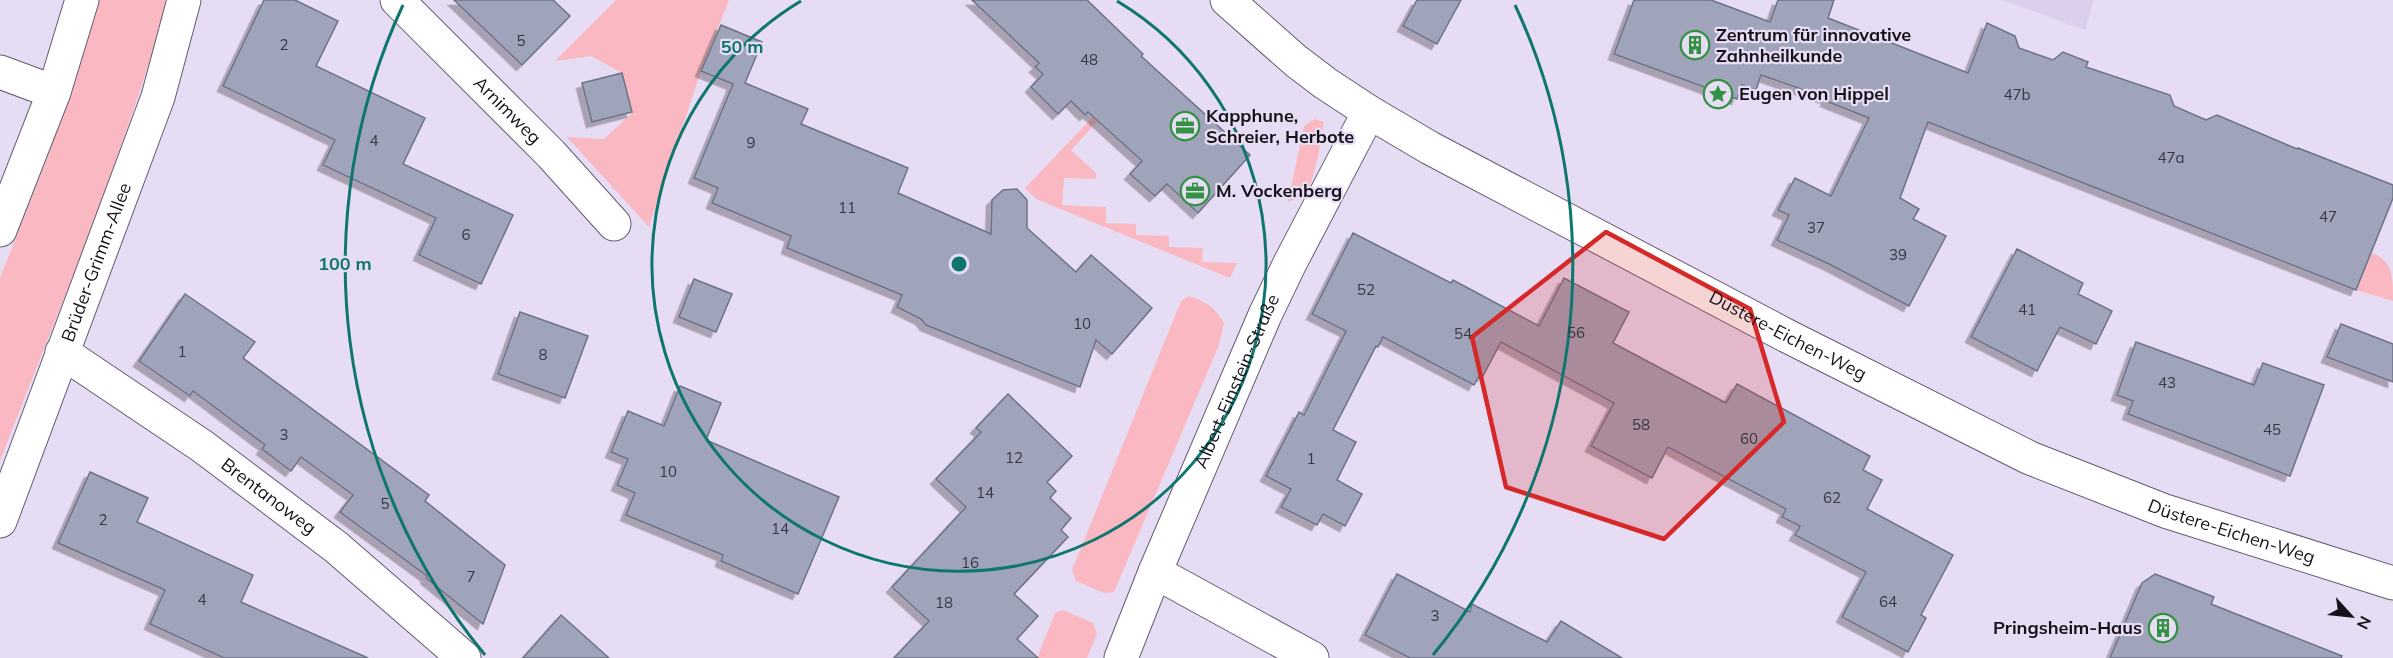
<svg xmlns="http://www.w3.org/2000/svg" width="2393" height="658" viewBox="0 0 2393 658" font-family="Mulish,sans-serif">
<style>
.built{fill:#dccfec}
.green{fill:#fab9c2}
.building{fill:#9fa4ba;stroke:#6d7387;stroke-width:1.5;filter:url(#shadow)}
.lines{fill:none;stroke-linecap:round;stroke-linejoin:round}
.minor-casing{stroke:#645b6f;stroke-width:35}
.minor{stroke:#fff;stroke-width:33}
.marked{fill:#d62828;fill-opacity:0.2;stroke:#d62828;stroke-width:4.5;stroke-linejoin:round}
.ring{fill:none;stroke:#0f766e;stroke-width:3}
.labels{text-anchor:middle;stroke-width:4.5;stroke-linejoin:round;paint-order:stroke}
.number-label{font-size:15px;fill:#383642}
.poi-label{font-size:18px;font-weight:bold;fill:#16121a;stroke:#e6dcf3;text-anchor:start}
.street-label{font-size:18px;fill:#16121a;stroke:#e6dcf3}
.centre{fill:#0f766e;stroke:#e6dcf3;stroke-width:3}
.ring-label{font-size:18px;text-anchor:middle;font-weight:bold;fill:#0f766e;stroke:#e6dcf3;stroke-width:4.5;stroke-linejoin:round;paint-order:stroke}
</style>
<defs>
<filter id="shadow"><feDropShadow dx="-5.5" dy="5.5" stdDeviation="0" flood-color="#0004"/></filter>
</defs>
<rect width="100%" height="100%" fill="#e6dcf3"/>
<polygon class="built" points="2002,0 2094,0 2085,30"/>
<g class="green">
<path d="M 99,0 L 168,0 C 123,157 59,309 0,461 L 0,278 L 49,154 Z"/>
<polygon points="616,0 729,0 701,71 649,227 567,137 604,139 632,113 622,73 591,56 555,61"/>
<polygon points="1093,117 1098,121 1071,150 1096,173 1096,179 1064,178 1062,205 1106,207 1106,223 1136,224 1136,235 1169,236 1169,247 1203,248 1202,262 1237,263 1230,278 1036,199 1025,188"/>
<polygon points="1314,119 1324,122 1318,157 1308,194 1288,202 1304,126"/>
<path d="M 2372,253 C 2393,260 2393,279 2393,301 L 2356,290 Z"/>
<path d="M 1189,296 C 1207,302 1214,307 1224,323 L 1219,345 L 1114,592 L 1104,593 L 1076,581 L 1072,570 L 1181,301 Z"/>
<polygon points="1063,610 1093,623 1097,634 1087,658 1037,658 1055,613"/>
</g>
<g class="building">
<polygon points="264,0 295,0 338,21 316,66 425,118 403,164 513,215 481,284 419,255 436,218 323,165 335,140 223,86"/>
<polygon points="454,0 553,0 570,16 522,65"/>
<polygon points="972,0 1087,0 1143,54 1141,56 1250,155 1198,213 1167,184 1155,196 1130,174 1142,161 1088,112 1085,115 1071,101 1058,114 1031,87 1043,74 1035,67 1039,63"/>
<polygon points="1417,0 1461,0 1437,44 1403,26"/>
<polygon points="1634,0 1711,0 1770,22 1778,0 1834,0 1828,18 1968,73 1987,23 2015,36 2019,48 2053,60 2063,52 2088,62 2086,67 2170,95 2174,106 2206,120 2217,115 2297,149 2298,148 2393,185 2393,198 2356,290 1928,122 1900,198 1919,209 1913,219 1946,236 1909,306 1831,265 1777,240 1789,215 1778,210 1795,178 1831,196 1869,118 1826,101 1827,98 1761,75 1756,90 1742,85 1737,99 1614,54"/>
<polygon points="721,25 762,42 745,83 808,109 801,124 908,168 898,193 991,234 992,200 1003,190 1017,189 1027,200 1027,228 1076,272 1091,255 1152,308 1112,354 1096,340 1080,387 926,325 921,319 897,307 902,295 787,248 791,236 712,203 718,188 694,178 733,84 701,71"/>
<polygon points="622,73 632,112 592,122 582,83"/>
<polygon points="1353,233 1451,283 1453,280 1539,326 1564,278 1629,312 1613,343 1726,403 1737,384 1870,456 1863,470 1882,480 1867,509 1953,555 1921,615 1926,618 1908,652 1842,617 1866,572 1795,535 1800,526 1782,517 1786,509 1668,447 1652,478 1591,446 1614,403 1501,342 1483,376 1480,374 1474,385 1383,337 1378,347 1376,346 1333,430 1356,442 1337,480 1362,494 1345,526 1323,514 1317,525 1281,507 1291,489 1266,476 1299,412 1304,415 1346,331 1312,314"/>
<polygon points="2017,249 2083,283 2078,294 2112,311 2096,344 2060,327 2037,371 1971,337"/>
<polygon points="694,279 732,294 716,332 679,317"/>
<polygon points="185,294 255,342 243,358 429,495 425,501 505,565 483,624 426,578 427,576 340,512 353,495 301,457 291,471 262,449 265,445 193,391 190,396 139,361"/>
<polygon points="520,312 588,336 565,398 498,374"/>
<polygon points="2341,324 2393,344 2393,382 2327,357"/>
<polygon points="2136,342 2254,385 2263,363 2324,385 2290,476 2128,414 2133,401 2117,395"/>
<polygon points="680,386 721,403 706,440 839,497 798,594 721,561 723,555 626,515 635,493 617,485 628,459 611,452 628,411 664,426"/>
<polygon points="1008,394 1072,456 1047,482 1056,491 1050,498 1071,518 1061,530 1068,537 1014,594 1038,616 1017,639 1038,658 894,658 929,621 892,587 966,507 936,479 981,432 976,428"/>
<polygon points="90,472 148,498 137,522 253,575 241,602 368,658 224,658 150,624 165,590 58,543"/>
<polygon points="1397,574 1470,612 1472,604 1547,642 1561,621 1622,658 1410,658 1365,635"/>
<polygon points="2155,574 2214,597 2211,604 2342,656 2341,658 2110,658 2142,583"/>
<polygon points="561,615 609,658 523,658"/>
</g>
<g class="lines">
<g class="minor-casing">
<g id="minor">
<path id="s1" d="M 397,0 L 551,154 L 614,224"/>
<path id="s2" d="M 1227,0 L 1296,61 L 1325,83 L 1369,112 L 1430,148 L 1789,337 L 2030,458 L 2165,511 L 2393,583"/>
<polyline points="0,72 54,92"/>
<polyline points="0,230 54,92 82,0"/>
<path id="s3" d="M 62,352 L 202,446 L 336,547 L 464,658"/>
<path id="s4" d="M 0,521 L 158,97 L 184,0"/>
<polyline points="1155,572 1312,658"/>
<path id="s5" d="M 1121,658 L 1155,572 L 1265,315 L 1290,263 L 1369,112"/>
</g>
</g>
<use href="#minor" class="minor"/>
</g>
<path class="marked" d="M 1606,232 L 1750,309 L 1784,422 L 1664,539 L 1506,487 L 1472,337 Z"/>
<g class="ring">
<path d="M1117 1A307 307 0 1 1 801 1"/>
<path d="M485 655A614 614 0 0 1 403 5M1515 5A614 614 0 0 1 1433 655"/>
</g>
<defs>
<g id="building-ring" transform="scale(1.5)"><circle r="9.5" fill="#e6dcf3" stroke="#339143" stroke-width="1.5"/><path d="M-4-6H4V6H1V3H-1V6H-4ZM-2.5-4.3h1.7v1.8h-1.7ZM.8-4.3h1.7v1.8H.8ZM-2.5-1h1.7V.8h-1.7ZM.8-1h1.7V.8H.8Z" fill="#339143"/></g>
<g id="sight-ring" transform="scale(1.5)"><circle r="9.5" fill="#e6dcf3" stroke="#339143" stroke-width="1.5"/><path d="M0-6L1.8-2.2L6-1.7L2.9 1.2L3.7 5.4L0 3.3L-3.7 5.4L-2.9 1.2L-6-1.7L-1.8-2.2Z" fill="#339143"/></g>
<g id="office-ring" transform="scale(1.5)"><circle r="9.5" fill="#e6dcf3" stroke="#339143" stroke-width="1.5"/><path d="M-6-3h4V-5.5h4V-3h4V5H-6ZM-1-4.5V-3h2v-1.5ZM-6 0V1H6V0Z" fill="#339143"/></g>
</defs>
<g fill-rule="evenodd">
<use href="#building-ring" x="1695" y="45"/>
<use href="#sight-ring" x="1718" y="94"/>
<use href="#office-ring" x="1185" y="126"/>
<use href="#office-ring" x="1195" y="191"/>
<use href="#building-ring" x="2163" y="628"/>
</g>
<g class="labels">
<g class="number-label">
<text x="521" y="46">5</text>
<text x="284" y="50">2</text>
<text x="1089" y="65">48</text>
<text x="2017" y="100">47b</text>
<text x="374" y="146">4</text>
<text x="751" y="148">9</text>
<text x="2171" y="163">47a</text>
<text x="847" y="213">11</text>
<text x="2328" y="222">47</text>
<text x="1816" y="233">37</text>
<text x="466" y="240">6</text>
<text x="1898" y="260">39</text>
<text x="1366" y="295">52</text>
<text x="2027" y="315">41</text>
<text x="1082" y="329">10</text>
<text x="1576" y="338">56</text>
<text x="1463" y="339">54</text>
<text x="182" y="357">1</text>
<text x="543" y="360">8</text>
<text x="2167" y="388">43</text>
<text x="1641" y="430">58</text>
<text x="2272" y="435">45</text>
<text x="284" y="440">3</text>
<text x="1749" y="444">60</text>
<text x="1014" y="463">12</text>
<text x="1311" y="464">1</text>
<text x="668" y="477">10</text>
<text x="985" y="498">14</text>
<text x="1832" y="503">62</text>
<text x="385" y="509">5</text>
<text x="103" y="525">2</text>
<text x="780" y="534">14</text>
<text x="970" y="568">16</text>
<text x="471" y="582">7</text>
<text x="202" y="605">4</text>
<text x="1888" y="607">64</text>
<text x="944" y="608">18</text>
<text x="1435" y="621">3</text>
</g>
<g class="poi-label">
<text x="1716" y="41">Zentrum für innovative<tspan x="1716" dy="21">Zahnheilkunde</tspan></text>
<text x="1739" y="100">Eugen von Hippel</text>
<text x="1206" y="122">Kapphune,<tspan x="1206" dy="21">Schreier, Herbote</tspan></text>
<text x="1216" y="197">M. Vockenberg</text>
<text x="2142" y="634" text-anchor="end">Pringsheim-Haus</text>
</g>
<g class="street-label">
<text dy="6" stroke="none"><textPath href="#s1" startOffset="156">Arnimweg</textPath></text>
<text dy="6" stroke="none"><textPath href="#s4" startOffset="276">Brüder-Grimm-Allee</textPath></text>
<text dy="6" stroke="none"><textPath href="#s2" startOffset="656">Düstere-Eichen-Weg</textPath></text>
<text dy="6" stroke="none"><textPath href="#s5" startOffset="300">Albert-Einstein-Straße</textPath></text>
<text dy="6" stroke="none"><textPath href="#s3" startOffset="252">Brentanoweg</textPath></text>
<text dy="6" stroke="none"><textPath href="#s2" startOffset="1142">Düstere-Eichen-Weg</textPath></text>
</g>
</g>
<circle cx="959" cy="264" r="9" class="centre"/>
<g class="ring-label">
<text x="742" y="53">50 m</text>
<text x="345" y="270">100 m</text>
</g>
<g transform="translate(2351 616) rotate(117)" stroke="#e6dcf3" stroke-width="4.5" paint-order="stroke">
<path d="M0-4.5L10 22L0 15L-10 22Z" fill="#16121a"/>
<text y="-9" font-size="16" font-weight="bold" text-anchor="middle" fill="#16121a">N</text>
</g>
</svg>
